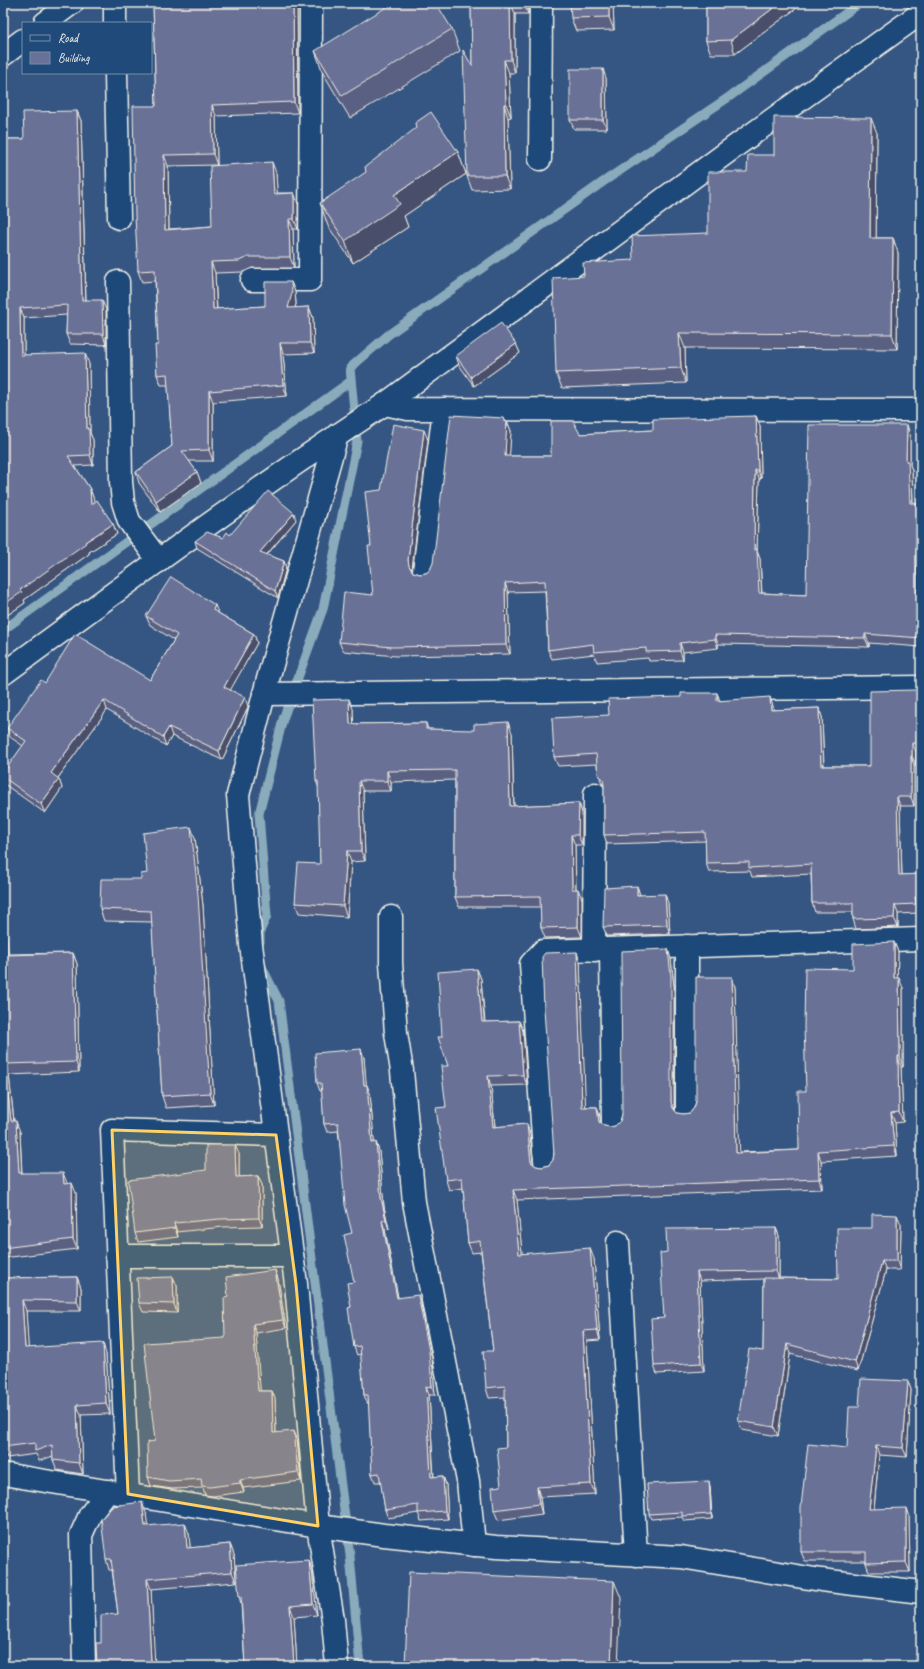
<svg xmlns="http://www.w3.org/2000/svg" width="924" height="1669" viewBox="0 0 924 1669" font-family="Caveat,sans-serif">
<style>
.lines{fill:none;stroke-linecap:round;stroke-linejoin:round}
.stream{stroke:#8aabbb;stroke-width:9}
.minor-casing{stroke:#f4f1e8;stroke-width:25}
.tertiary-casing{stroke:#f4f1e8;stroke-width:25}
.minor{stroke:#1f4a7a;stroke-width:22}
.tertiary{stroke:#1f4a7a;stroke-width:22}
.wall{fill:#5a6182;stroke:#f4f1e8}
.shaded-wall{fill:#4a4f6a;stroke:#f4f1e8}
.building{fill:#697197;stroke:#f4f1e8}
.marked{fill:#ffd166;fill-opacity:0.2;stroke:#ffd166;stroke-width:3;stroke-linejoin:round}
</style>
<rect width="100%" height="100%" fill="#355683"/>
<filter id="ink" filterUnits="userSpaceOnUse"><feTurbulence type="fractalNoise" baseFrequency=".025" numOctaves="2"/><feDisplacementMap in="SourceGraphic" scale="8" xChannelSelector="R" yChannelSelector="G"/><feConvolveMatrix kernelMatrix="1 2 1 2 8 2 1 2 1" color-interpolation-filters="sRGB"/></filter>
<g filter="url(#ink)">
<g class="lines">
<g class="stream">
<polyline points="3,630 351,381"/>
<polyline points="260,942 260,931 267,916 259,814 283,719 323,609 357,441 350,368 388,335 603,182 729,97 860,3"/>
<polyline points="262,967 279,1001 350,1556 360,1666"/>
</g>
<g class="minor-casing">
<g id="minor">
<polyline points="115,3 115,23"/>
<polyline points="45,23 72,3"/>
<polyline points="3,55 23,40"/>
<polyline points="116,73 119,218"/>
<polyline points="540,159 541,3"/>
<polyline points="252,280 310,280 311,3"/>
<polyline points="118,282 121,482 123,502 129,521 159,561"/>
<polyline points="385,404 737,145 921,13"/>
<polyline points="337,435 268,679 238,795 251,945 296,1284 318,1526 384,1535 496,1547 681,1557 821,1580 921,1592"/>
<polyline points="424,571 444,409"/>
<polyline points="264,694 921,687"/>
<polyline points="391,917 391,963 396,1033 402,1071 414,1202 468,1481 474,1545"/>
<polyline points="611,949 613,1125"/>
<polyline points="594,950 595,794"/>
<polyline points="687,1112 687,946"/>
<polyline points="545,1165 531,964 543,951 921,939"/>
<polyline points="618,1242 636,1555"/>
<polyline points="117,1256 292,1256"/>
<polyline points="3,1474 318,1526 333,1620 337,1666"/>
<polyline points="128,1494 112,1130 276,1135"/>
<polyline points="84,1666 81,1535 90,1515 108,1491"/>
</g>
</g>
<g class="tertiary-casing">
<path id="tertiary" d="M 3,674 C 129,582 254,489 385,404 L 408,409 L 921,410"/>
</g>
<use href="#minor" class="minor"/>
<use href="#tertiary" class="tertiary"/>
</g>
<g class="wall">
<polygon points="153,3 297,3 298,113 216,116 217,165 168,166 169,229 212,226 276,173 277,193 294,193 298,204 298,229 293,229 294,268 252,268 243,272 215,273 217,309 265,306 291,282 295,292 296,304 295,308 309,307 313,318 314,353 283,354 287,396 213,402 213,461 189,461 197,472 201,483 160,512 139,483 136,472 172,446 168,385 161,385 157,375 158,345 155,281 142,282 138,271 156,106"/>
<polygon points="471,3 528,3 528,14 515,14 515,73 509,73 511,117 508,118 510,189 472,190 467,176 472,66"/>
<polygon points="613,3 614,30 576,31 571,18"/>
<polygon points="706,3 798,3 798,7 735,54 711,54 706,41"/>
<polygon points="452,29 460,51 350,118 323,73 315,51"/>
<polygon points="606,78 607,129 574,129 570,120"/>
<polygon points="77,111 81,121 86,300 106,310 106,345 70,344 66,334 67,315 24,318 24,355 89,364 90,433 93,440 93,465 75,466 90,489 94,500 94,503 113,524 117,534 89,552 89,554 24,600 25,603 3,618 3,139 24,139"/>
<polygon points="877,133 876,238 893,238 898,253 897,349 685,348 686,383 562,388 556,373 584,276 633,260 708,233 747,172 774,155"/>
<polygon points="458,152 466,174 404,216 408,227 353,263 328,226 320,203"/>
<polygon points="516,344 520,353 474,386 459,365 456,356"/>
<polygon points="756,416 760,426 761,479 759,479 757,551 760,559 762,593 806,595 907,425 910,435 910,465 912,470 913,503 917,503 920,512 920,596 921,596 921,647 869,643 869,647 718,644 718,648 683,652 683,660 649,661 648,658 597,662 594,654 552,659 548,650 545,591 508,592 510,654 396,656 343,651 339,642 373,595 371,546 381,490 428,440 412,569 413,572 420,574 426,573 430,570 504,418 505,422 507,421 511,431 509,456 551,456 580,434 653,430"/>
<polygon points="296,520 267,555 284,561 286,568 278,598 197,548 195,541 223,538 230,535"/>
<polygon points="218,613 254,634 257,643 230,690 248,707 222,760 172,736 166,746 107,710 58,778 59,779 62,788 45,813 4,784 3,781 3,773 23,746 10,737 7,728 45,683 150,680 174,640 150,625 146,616"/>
<polygon points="921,689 921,752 916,752 916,765 914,765 914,806 900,806 902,875 921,874 921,906 919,906 919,913 898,914 898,927 856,929 853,919 853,912 815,912 812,903 811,874 752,877 750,871 709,872 706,863 706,841 607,844 604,835 604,786 602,783 598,774 597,764 558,766 554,757 609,715 681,697 717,693 720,701 773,706 773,710 819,708 822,717 824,766 870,766 918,690"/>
<polygon points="353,709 353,724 426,723 428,729 512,733 514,806 579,803 582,813 582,845 575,845 576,889 582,899 582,937 545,938 541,928 541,907 459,907 455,897 455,780 391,782 391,791 363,791 365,861 351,862 347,917 299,913 295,903 320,864 319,788 316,781"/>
<polygon points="195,838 203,906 214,1105 166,1108 162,1096 152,922 104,921 100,909 141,879 147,873"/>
<polygon points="3,886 8,954 73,953 77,964 79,1072 9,1075 14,1121 20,1132 22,1173 67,1183 76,1193 77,1249 3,1258"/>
<polygon points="637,886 640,895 668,903 670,934 607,936 603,927"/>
<polygon points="894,942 898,952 897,978 903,988 903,1067 901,1067 903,1122 895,1123 897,1156 821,1161 822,1189 517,1200 522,1254 594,1259 600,1340 587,1341 595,1494 540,1497 542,1514 498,1520 494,1510 501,1486 506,1447 505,1397 489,1398 486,1388 493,1351 481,1252 472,1253 468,1243 463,1188 449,1190 446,1180 446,1107 448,1066 442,1037 477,969 481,979 485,1022 519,1021 523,1031 527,1085 491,1086 495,1127 527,1124 530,1134 534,1164 536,1166 542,1167 549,1165 553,1160 580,962 585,1107 597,1107 600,1117 601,1124 604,1126 610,1127 615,1126 620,1121 671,959 674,987 674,1110 677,1113 683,1114 690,1113 694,1108 732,977 735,987 739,1152 799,1150 806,1091 853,969"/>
<polygon points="361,1049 364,1058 366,1085 370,1093 374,1143 376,1142 379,1151 384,1207 389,1229 385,1230 398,1298 421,1304 432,1359 435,1395 429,1395 434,1477 443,1476 446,1485 448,1519 421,1521 418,1513 388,1518 385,1510 381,1482 375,1482 372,1474 369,1403 367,1403 364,1395 361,1354 357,1355 354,1347 351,1307 354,1282 352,1233 338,1131 327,1132 324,1124 322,1091 320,1091 317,1083"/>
<polygon points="239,1154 239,1177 258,1176 262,1185 262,1226 223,1227 177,1232 178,1237 138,1242 135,1233 206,1170"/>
<polygon points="901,1224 900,1270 886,1270 858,1371 790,1354 778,1436 742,1430 738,1421 763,1351 764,1279 700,1281 704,1371 657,1374 654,1366 664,1318 667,1252 776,1228 779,1236 779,1278 838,1279 872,1228"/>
<polygon points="275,1270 278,1279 286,1328 256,1333 260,1391 272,1391 275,1399 276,1433 297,1439 301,1481 243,1488 244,1492 213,1496 205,1495 203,1488 172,1489 151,1486 148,1477 155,1441 225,1338"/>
<polygon points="77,1277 81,1288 81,1311 26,1311 28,1348 106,1354 110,1414 81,1415 83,1474 57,1470 53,1460 53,1456 39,1461 36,1454 7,1458 4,1449 3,1449 3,1278"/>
<polygon points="173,1277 177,1286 177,1313 143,1312 139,1303"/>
<polygon points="908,1381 911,1390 907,1457 879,1455 874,1509 909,1517 910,1572 869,1572 866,1563 866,1561 805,1561 801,1552 847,1448"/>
<polygon points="710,1486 712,1519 684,1521 682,1517 651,1519 649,1514"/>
<polygon points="146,1513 147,1526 189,1534 190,1548 230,1544 234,1555 236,1582 151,1589 154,1663 245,1665 241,1604 239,1596 309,1560 312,1571 317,1615 294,1617 297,1666 97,1666 101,1643 118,1614 112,1570 109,1570 106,1559"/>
</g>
<g class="shaded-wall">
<polygon points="293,3 297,3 298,113 294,102"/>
<polygon points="510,3 511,3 515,14 515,73 511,60"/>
<polygon points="524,3 528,3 528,14"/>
<polygon points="609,3 613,3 614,30 609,17"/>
<polygon points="780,3 798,3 798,7 735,54 731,40"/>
<polygon points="504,60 509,73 511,117 506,104"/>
<polygon points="603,69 606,78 607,129 603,120"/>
<polygon points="504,104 508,118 510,189 505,176"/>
<polygon points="212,105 216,116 217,165 213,154"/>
<polygon points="77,111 81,121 86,310 82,300"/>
<polygon points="871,118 877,133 876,253 870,238"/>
<polygon points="458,152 466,174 404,216 408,227 353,263 345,241 394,195"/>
<polygon points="164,155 168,166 169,240 165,230"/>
<polygon points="272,162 276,173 278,204 274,194"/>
<polygon points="294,193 298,204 298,229 294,219"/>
<polygon points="289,219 293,229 294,268 290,257"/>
<polygon points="893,238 898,253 897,349 892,334"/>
<polygon points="211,262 215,273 217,320 213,309"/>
<polygon points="291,282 295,292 296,304 292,319 288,308"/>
<polygon points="102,300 106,310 106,345 103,334"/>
<polygon points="309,307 313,318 314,353 310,343"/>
<polygon points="20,308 24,318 24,366 21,355"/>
<polygon points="679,333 685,348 686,383 681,368"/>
<polygon points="280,343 283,354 287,396 283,385"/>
<polygon points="516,344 520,353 474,386 471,377"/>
<polygon points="85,353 89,364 90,433 93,440 93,465 90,455 87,429"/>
<polygon points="209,391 213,402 213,461 209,450"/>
<polygon points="756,416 760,426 761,479 758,470"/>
<polygon points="504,418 507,426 507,421 511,431 509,466 505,456"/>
<polygon points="907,425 910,435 910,465 912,470 913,512 910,503 906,461"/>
<polygon points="424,430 428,440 412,569 409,566 408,560"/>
<polygon points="755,470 759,479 757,551 760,559 762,602 759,593 754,550"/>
<polygon points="197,472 201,483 160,512 156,501"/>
<polygon points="90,489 94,500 94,515 91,505"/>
<polygon points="917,503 920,512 920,604 917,595"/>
<polygon points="294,513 296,520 263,559 260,552"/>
<polygon points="113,524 117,534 89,552 89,554 24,600 25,603 3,618 3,605 20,590 85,542"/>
<polygon points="284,561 286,568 278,598 275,591"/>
<polygon points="505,583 508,592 510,654 506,645"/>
<polygon points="215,605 219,615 213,610"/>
<polygon points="254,634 257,643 227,696 224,687"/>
<polygon points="865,634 869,643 869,647 865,638"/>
<polygon points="715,635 718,644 718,648 715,639"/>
<polygon points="680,643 683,652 683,660 680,651"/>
<polygon points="717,693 720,702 717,701"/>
<polygon points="245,697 248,707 222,760 219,751"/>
<polygon points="770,697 773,706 774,719 771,710"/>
<polygon points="349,699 353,709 354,734 350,724"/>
<polygon points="104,700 107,710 55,782 51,773"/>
<polygon points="819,708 822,717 824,775 821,766"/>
<polygon points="508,722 512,733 514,817 510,806"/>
<polygon points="169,727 172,736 166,746 163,737"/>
<polygon points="912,743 916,752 916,765 912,756"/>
<polygon points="911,756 914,765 914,806 911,797"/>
<polygon points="387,771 391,782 391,791 387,781"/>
<polygon points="59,779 62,788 45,813 41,804"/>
<polygon points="359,781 363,791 365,861 361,851"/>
<polygon points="897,797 900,806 902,884 899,875"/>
<polygon points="579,803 582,813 582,845 578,835"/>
<polygon points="191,827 195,838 203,906 214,1105 210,1093"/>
<polygon points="571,835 575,845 576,899 572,889"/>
<polygon points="347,851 351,862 347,917 343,906"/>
<polygon points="3,886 9,965 6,955 3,923"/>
<polygon points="637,886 640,895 637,895"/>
<polygon points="578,889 582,899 582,937 578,927"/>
<polygon points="665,894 668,903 670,934 667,925"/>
<polygon points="915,897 919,906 919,913 916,904"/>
<polygon points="895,905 898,914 898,927 894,918"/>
<polygon points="894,942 898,952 897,988 894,978"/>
<polygon points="668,949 671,959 674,987 674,1112 676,1119 671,1102"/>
<polygon points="577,952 580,962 586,1117 582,1107"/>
<polygon points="73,953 77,964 79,1072 76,1062"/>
<polygon points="477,969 481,979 485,1032 482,1022"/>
<polygon points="732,977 735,987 740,1163 736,1153"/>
<polygon points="899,978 903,988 903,1067 900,1056"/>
<polygon points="519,1021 523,1031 527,1085 523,1075"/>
<polygon points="361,1049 364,1058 367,1093 364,1085"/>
<polygon points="898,1056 901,1067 903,1122 899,1112"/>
<polygon points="5,1064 9,1075 15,1132 11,1121"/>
<polygon points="488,1076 491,1086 496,1137 493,1127"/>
<polygon points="367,1085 370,1093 375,1151 372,1143"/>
<polygon points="597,1107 600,1117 602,1132 599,1122"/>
<polygon points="891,1113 895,1123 897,1156 894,1146"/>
<polygon points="16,1121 20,1132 22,1184 19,1173"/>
<polygon points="527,1124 530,1134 534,1172 531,1162"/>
<polygon points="376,1142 379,1151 384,1207 389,1229 386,1220 381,1198"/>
<polygon points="235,1145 239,1154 239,1186 236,1177"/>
<polygon points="818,1151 821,1161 822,1189 819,1179"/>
<polygon points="63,1173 67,1183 67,1194 64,1184"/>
<polygon points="258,1176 262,1185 262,1226 259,1218"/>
<polygon points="72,1183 76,1193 77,1249 73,1239"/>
<polygon points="513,1190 517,1200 523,1264 519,1254"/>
<polygon points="897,1215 901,1224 900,1270 897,1261"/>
<polygon points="382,1221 385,1230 400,1307 397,1298"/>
<polygon points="174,1223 177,1232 178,1237 175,1228"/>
<polygon points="776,1228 779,1236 779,1279 776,1271"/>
<polygon points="590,1248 594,1259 600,1340 597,1330"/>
<polygon points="882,1261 886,1270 858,1371 855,1362"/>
<polygon points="275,1270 278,1279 286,1328 283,1320"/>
<polygon points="697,1272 700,1281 704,1371 701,1363"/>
<polygon points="77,1277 81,1288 81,1311 77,1301"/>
<polygon points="173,1277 177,1286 177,1313 174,1304"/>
<polygon points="418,1295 421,1304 432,1359 435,1395 432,1386"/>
<polygon points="22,1300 26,1311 29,1358 25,1348"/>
<polygon points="253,1324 256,1333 261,1400 258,1391"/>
<polygon points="583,1331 587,1341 595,1494 591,1484"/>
<polygon points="103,1343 106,1354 110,1414 106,1403"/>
<polygon points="787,1344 790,1354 778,1436 774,1427"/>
<polygon points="908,1381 911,1390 907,1457 903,1448"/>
<polygon points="426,1387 429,1395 434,1486 431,1477"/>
<polygon points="272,1391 275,1399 276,1442 273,1433"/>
<polygon points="77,1405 81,1415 83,1474 79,1463"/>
<polygon points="294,1431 297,1439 301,1481 298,1472"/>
<polygon points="876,1446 879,1455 873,1518 869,1509"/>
<polygon points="443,1476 446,1485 448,1519 445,1511"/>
<polygon points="240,1480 243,1488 244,1492 240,1483"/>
<polygon points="709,1481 710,1486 712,1519 711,1514"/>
<polygon points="537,1487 540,1497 542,1514 539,1504"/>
<polygon points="142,1502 146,1513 149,1537 145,1526"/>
<polygon points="906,1508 909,1517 910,1572 906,1562"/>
<polygon points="185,1523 189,1534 191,1559 187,1548"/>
<polygon points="230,1544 234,1555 236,1582 232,1572"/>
<polygon points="309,1560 312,1571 317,1615 313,1604"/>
<polygon points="147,1579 151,1589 155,1666 151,1662"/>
<polygon points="614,1581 621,1598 618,1666 611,1666"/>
<polygon points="290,1606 294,1617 297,1666 294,1666"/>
</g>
<g class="building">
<polygon points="153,3 293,3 294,102 212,105 213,154 164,155 165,230 212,226 210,166 272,162 274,194 294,193 294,219 289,219 290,257 248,257 239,261 211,262 213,309 265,306 265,282 291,282 292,293 288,308 309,307 310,343 280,343 283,385 209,391 209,450 182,451 197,472 156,501 136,472 172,446 167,374 157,375 155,345 158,345 155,270 138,271 135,216 133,106 156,106"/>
<polygon points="393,3 436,3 452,29 342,96 315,51"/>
<polygon points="471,3 510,3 511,60 504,60 506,104 504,104 505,176 467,176 463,50 472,66"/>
<polygon points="570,3 609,3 609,17 571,18"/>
<polygon points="706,3 780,3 731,40 706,41"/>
<rect x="570" y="69" width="33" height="51"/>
<polygon points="77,111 82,300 102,300 103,334 66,334 67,305 20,308 21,355 85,353 87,429 89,429 90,455 68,456 90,489 91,505 97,500 113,524 85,542 86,543 20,590 22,592 3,605 3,139 24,139 23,112"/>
<polygon points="431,112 458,152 394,195 400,204 345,241 320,203 366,172 365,167 416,128 415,123"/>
<polygon points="774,117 871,118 870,238 893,238 892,334 679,333 681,368 556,373 553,278 584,276 583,263 633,260 632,236 708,233 708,172 747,172 748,155 774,155"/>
<polygon points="501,323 516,344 471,377 456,356"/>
<polygon points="451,415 504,418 504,422 507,421 505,456 551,456 551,421 573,421 580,434 653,430 653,419 756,416 758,470 755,470 754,550 757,549 759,593 806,595 809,425 907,425 906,461 908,461 910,503 917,503 917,595 921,596 921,638 865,634 865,638 715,635 715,639 680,643 680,651 646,652 646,648 594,652 593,644 548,650 545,581 505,583 506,645 392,647 339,642 344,592 373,595 368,546 371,546 365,492 381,490 393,424 424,430 408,560 409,566 413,572 420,574 426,573 430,570 433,563"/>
<polygon points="268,491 294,513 260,552 284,561 275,591 195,541 207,532 223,538 227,532 230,535"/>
<polygon points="171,577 215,605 213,610 254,634 224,687 245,697 219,751 169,727 163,737 104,700 51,773 59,779 41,804 3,777 3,773 26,741 7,728 41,680 45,683 75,634 150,680 177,635 146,616"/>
<polygon points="921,689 921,743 912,743 912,756 911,756 911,797 897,797 899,875 921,874 921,897 915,897 916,904 895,905 894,918 853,919 853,903 812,903 811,864 749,868 749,862 706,863 705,832 604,835 604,785 603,779 598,774 596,754 554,757 552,718 609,715 608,699 681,697 681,693 717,693 717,701 770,697 771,710 819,708 821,766 870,766 870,691 918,690"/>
<polygon points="349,699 350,724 426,723 426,729 474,730 474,724 508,722 510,806 579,803 578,835 571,835 572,889 578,889 578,927 541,928 540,896 455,897 455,770 387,771 387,781 359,781 361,851 347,851 343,906 295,903 298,863 320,864 318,781 316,781 312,700"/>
<polygon points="191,827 198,894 210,1093 162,1096 151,911 100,909 101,879 141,879 141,874 147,873 143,833"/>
<polygon points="637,886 637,895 665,894 667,925 603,927 604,888"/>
<polygon points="3,923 6,955 73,953 76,1062 5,1064 11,1121 16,1121 19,1173 63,1173 64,1184 72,1183 73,1239 3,1248"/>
<polygon points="894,942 894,978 899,978 900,1056 898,1056 899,1112 891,1113 894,1146 818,1151 819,1179 513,1190 519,1254 590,1248 597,1330 583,1331 591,1484 537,1487 539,1504 494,1510 492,1487 501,1486 497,1448 506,1447 505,1386 486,1388 483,1351 493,1351 480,1241 468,1243 462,1178 446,1180 436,1108 446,1107 441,1066 448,1066 438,1037 442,1037 438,972 477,969 482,1022 519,1021 523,1075 488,1076 493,1127 527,1124 531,1162 536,1166 542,1167 549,1165 553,1160 554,1154 544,1009 542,957 545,953 577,952 582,1107 597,1107 599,1122 604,1126 610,1127 615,1126 620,1121 622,1115 621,951 668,949 671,977 671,1102 673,1108 677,1113 683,1114 690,1113 694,1108 696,1102 696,977 732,977 736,1153 799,1150 798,1091 806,1091 804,1027 805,968 853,969 853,944"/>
<polygon points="361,1049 364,1085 367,1085 372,1143 376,1142 381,1198 386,1220 382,1221 397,1298 418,1295 429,1351 432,1386 426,1387 431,1477 443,1476 445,1511 418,1513 418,1505 385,1510 379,1473 372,1474 368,1395 364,1395 360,1346 354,1347 348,1308 351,1307 347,1283 354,1282 344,1235 352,1233 345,1205 338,1123 324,1124 321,1083 317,1083 315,1053"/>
<polygon points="206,1145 235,1145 236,1177 258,1176 259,1218 220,1219 174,1223 175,1228 135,1233 128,1180 206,1170"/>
<polygon points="872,1214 897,1215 897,1261 882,1261 855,1362 787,1344 774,1427 738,1421 749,1349 763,1351 764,1278 838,1279 837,1228 872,1228"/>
<polygon points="776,1228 776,1271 697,1272 701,1363 654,1366 651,1319 664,1318 660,1253 667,1252 666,1229"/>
<polygon points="275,1270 283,1320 253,1324 258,1391 272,1391 273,1433 294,1431 298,1472 240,1480 240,1483 210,1487 202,1486 201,1479 169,1481 148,1477 147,1442 155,1441 144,1343 225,1338 224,1298 228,1297 226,1277"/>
<polygon points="77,1277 77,1301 22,1300 25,1348 103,1343 106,1403 77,1405 79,1463 53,1460 52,1445 35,1451 35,1443 3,1447 3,1278"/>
<polygon points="173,1277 174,1304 139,1303 137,1278"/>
<polygon points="861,1379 908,1381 903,1448 876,1446 869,1509 906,1508 906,1562 866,1563 866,1552 801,1552 801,1507 808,1444 847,1448 849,1407 859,1407"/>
<polygon points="709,1481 711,1514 682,1516 682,1512 649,1514 647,1484"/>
<polygon points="142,1502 145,1526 185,1523 187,1548 230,1544 232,1572 147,1579 151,1662 245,1665 241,1596 239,1596 236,1565 309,1560 313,1604 290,1606 294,1666 97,1666 96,1643 101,1643 101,1615 118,1614 111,1559 106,1559 101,1519 113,1506"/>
<polygon points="409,1572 614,1581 611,1666 405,1666"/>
</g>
</g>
<path class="marked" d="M 112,1130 L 276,1135 L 296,1284 L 318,1526 L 128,1494 Z"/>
<rect width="924" height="1669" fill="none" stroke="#1f4a7a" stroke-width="16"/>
<rect x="8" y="8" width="908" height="1653" fill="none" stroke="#f4f1e8" stroke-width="1.5" filter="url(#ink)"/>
<rect x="22" y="22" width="130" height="52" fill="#1f4a7a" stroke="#748da6"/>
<rect x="30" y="35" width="20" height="6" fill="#1f4a7a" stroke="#748da6"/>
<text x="58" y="42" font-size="12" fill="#f4f1e8">Road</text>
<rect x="30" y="52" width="20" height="12" fill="#697197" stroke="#748da6"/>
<text x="58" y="62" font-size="12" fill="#f4f1e8">Building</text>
</svg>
